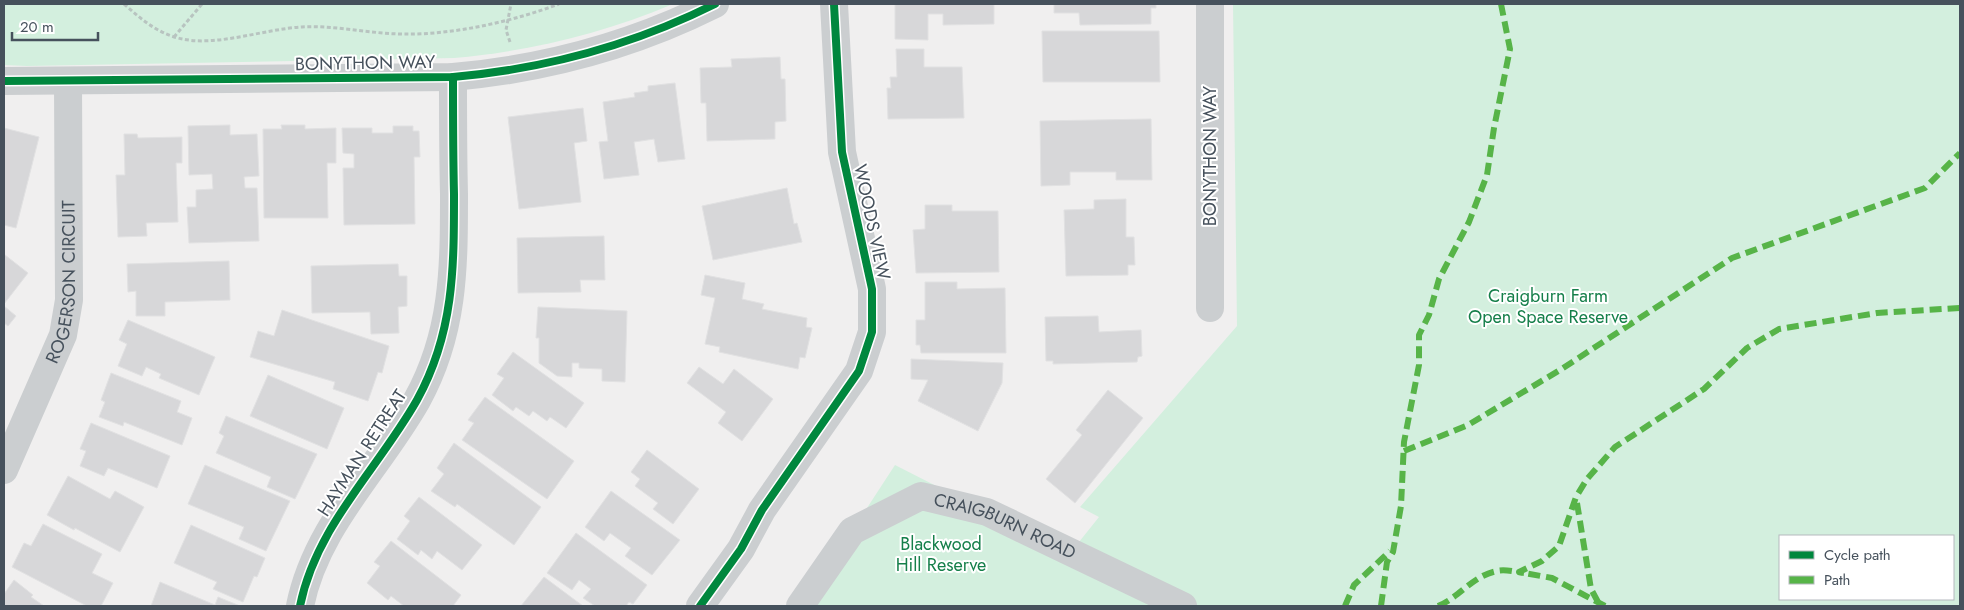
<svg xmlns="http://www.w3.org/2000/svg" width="1964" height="610" viewBox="0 0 1964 610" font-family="Jost,sans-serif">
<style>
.green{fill:#d3efde;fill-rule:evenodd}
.building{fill:#d7d7d9;stroke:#e1e1e2}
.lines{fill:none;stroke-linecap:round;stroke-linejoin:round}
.path{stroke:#b8c4c0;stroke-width:3;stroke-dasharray:4 2.5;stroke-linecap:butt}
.minor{stroke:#cbced0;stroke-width:28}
.quiet{stroke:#57b448;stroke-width:6;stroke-dasharray:12 6;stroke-linecap:butt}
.cycleway-casing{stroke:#fff;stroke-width:11}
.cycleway{stroke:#00873e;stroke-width:8}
.labels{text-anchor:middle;stroke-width:4;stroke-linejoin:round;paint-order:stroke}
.street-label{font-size:18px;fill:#46515c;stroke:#fff}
.park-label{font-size:18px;fill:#157f4a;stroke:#fff}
</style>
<rect width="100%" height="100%" fill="#f0efef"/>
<g class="green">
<path d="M 4,4 L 673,4 C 602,34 530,51 454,58 L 27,66 L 4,65 Z"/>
<path d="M 1233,4 L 1960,4 L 1960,606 L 1177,606 L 1071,552 L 1099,517 L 1080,507 L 1237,326 ZM 1780,536 L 1953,536 L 1953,599 L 1780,599 Z"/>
<polygon points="895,465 1172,606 797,606 852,531"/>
</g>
<g class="building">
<polygon points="895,4 994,4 994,24 943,25 943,14 928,14 928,40 895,39"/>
<polygon points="1054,4 1156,4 1156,8 1151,8 1151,24 1080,25 1079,13 1054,13"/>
<polygon points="1042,31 1159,31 1160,82 1043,82"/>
<polygon points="896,49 924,49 924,67 962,67 964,118 888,119 887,88 891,88 890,77 897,77"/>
<polygon points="780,57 781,79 785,79 786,121 775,122 775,139 707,141 706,103 701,103 700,68 732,67 731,59"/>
<polygon points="675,83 685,159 658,162 654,139 634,142 639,175 604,179 599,142 608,141 603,102 635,97 634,93 648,91 648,86"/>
<polygon points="583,108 587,141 574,143 581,202 519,209 508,117"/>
<polygon points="1151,119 1152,180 1116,180 1116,172 1070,172 1070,185 1041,186 1040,121"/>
<polygon points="230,125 230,135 257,134 259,176 244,177 245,188 257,188 259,241 189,243 187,207 196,207 196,190 213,189 212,174 189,175 188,126"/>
<polygon points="281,125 305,125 305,129 336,128 336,163 327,163 328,218 264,218 263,129 282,129"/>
<polygon points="393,126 413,126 413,131 419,131 420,157 414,157 415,224 344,225 343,168 354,168 354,154 343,153 342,128 372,128 372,133 393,133"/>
<polygon points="4,128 39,137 16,228 4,225"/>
<polygon points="124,134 137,134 138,138 182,137 182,163 176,163 178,222 146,223 147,236 118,237 116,175 125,175"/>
<polygon points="787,188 794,224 797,223 802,242 713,260 702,206"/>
<polygon points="1126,199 1126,237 1134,237 1135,265 1128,265 1128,275 1066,276 1064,210 1094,209 1094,200"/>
<polygon points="925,205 952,205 952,211 998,211 999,272 916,273 913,230 925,229"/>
<polygon points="604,236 605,280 580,280 581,292 518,293 517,238"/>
<polygon points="5,255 28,273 4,304 4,257"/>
<polygon points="229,261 230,300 165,302 165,316 136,316 136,291 128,292 127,264"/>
<polygon points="398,264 399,276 407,276 407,306 398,307 399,333 371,334 370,312 312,313 311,266"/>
<polygon points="705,275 745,283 742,299 764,304 762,309 807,318 806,327 812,328 805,358 800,357 798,369 719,352 720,347 705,344 715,298 701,295"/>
<polygon points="925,282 957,282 957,289 1005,288 1006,353 921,353 920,345 916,345 916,320 925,320"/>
<polygon points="4,306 16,316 8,326 4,323"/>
<polygon points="538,307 627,311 625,382 602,381 602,369 579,368 579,363 572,363 572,377 557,376 539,363 539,338 536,338"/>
<polygon points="282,310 389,346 382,373 378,372 368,401 333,389 335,382 250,357 258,331 274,336"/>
<polygon points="1098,316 1099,332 1141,330 1142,356 1138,357 1137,362 1053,364 1053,361 1046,361 1045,317"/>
<polygon points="128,320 215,357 199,395 159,378 161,374 146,367 142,376 118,366 127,344 119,340"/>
<polygon points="513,352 584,403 566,428 550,417 547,421 533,411 529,416 516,407 513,411 492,395 504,378 497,374"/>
<polygon points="911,359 1003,363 1002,383 978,431 918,401 928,380 911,379"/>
<polygon points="699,367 723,384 734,369 773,399 742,441 718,423 726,412 687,383"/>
<polygon points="111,373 181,401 177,412 192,418 182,445 124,422 123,426 99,417 105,402 101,400"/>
<polygon points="268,375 344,408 327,449 250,416"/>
<polygon points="1108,390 1143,418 1075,503 1046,479 1082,435 1076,430"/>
<polygon points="485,397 574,461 547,499 462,440 474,423 468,420"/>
<polygon points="226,416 317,454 295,499 267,487 271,477 216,453 224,436 219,433"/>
<polygon points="91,423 170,456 157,488 108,468 104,476 80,466 86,451 80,449"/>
<polygon points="454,443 541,507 514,545 457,504 455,507 431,491 444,474 437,468"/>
<polygon points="647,450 699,489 673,524 653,509 658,503 635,486 640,479 631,472"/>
<polygon points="205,465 290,501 266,551 239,539 244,527 188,504"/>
<polygon points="68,476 110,499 115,491 144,507 120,552 75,528 74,530 47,515"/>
<polygon points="611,491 680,540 652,575 625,556 631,548 610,533 604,541 585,527"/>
<polygon points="419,497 482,545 462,570 437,551 432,559 421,550 418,555 397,539 410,521 404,516"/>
<polygon points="43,524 102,554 92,573 113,583 101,606 87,606 12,567 24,543 31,546"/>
<polygon points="191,525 265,558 257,577 254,576 243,602 213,589 217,582 174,563"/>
<polygon points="576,533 647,585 633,604 629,602 626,606 595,606 583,598 591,589 579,580 572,590 547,573"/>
<polygon points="391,541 461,595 453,606 404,606 391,596 388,600 367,583 380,566 374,562"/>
<polygon points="544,577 583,606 521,606"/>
<polygon points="14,580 33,595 31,597 44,606 4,606 4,594"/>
<polygon points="160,582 215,605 218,597 240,606 151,606"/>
</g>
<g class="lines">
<g class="path">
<path d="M 124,4 C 141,19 156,32 178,38 C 215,48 263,29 302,27 C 336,25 370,34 404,34 C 453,35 514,21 559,4"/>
<polyline points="174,37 202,4"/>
<polyline points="510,42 506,30 511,4"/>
</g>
<g class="minor">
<path d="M 4,81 L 453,77 C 544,69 633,45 715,4"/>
<polyline points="1210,308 1210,4"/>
<path id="s1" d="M 4,470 L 63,335 L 69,300 L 68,82"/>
<path d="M 300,606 C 316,526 378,469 417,400 C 454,333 454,268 454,194 C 453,155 453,116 453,77"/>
<polyline points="700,606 741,549 762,510 859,371 872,332 872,289 842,152 834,4"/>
<path id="s2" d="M 800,606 L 852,531 L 921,496 L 987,512 L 1183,606"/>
</g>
<g class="quiet">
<polyline points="1404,451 1468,425 1560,370 1732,258 1925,188 1960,153"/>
<polyline points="1577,503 1591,589 1598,602"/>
<polyline points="1345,606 1354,585 1390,551"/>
<polyline points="1381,606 1387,562 1393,552 1401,506 1404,442 1419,365 1419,335 1429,315 1439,279 1469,222 1487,175 1494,128 1510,49 1501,4"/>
<path d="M 1438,606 C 1460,597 1472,576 1497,571 C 1505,569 1516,572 1524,573"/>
<polyline points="1605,606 1552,578 1519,572 1542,561 1559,546 1576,497 1587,479 1615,447 1704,389 1747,348 1779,329 1877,313 1960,308"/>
</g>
<g class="cycleway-casing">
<g id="cycleway">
<path d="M 4,81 L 453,77 C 544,69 633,45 715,4"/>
<path d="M 300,606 C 316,526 378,469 417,400 C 454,333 454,268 454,194 C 453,155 453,116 453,77"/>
<polyline points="700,606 741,549 762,510 859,371 872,332 872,289 842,152 834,4"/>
</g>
</g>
<use href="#cycleway" class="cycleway"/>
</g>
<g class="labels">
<g class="street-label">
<text transform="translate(365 63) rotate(-1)" y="6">BONYTHON WAY</text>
<text transform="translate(1210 156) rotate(-90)" y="6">BONYTHON WAY</text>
<text transform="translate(872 222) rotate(78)" y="6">WOODS VIEW</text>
<text dy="6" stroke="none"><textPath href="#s1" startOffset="200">ROGERSON CIRCUIT</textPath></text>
<text transform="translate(362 453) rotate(-57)" y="6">HAYMAN RETREAT</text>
<text dy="6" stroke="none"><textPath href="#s2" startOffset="258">CRAIGBURN ROAD</textPath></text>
</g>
<g class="park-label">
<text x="1548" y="302">Craigburn Farm<tspan x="1548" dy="21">Open Space Reserve</tspan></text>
<text x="941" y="550">Blackwood<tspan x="941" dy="21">Hill Reserve</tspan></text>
</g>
</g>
<rect width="1964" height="610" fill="none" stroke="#46515c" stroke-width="10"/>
<rect x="1779" y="535" width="175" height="65" fill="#ffffff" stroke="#b5b9be"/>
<rect x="1789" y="551" width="25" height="8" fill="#00873e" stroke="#b5b9be"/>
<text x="1824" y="560" font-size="15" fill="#46515c">Cycle path</text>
<rect x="1789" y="576" width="25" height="8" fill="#57b448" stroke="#b5b9be"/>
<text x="1824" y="585" font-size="15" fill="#46515c">Path</text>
<path d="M12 32v8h86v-8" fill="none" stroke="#46515c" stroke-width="2.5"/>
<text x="20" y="32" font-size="15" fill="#46515c" stroke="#ffffff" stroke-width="4" paint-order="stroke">20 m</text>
</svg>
